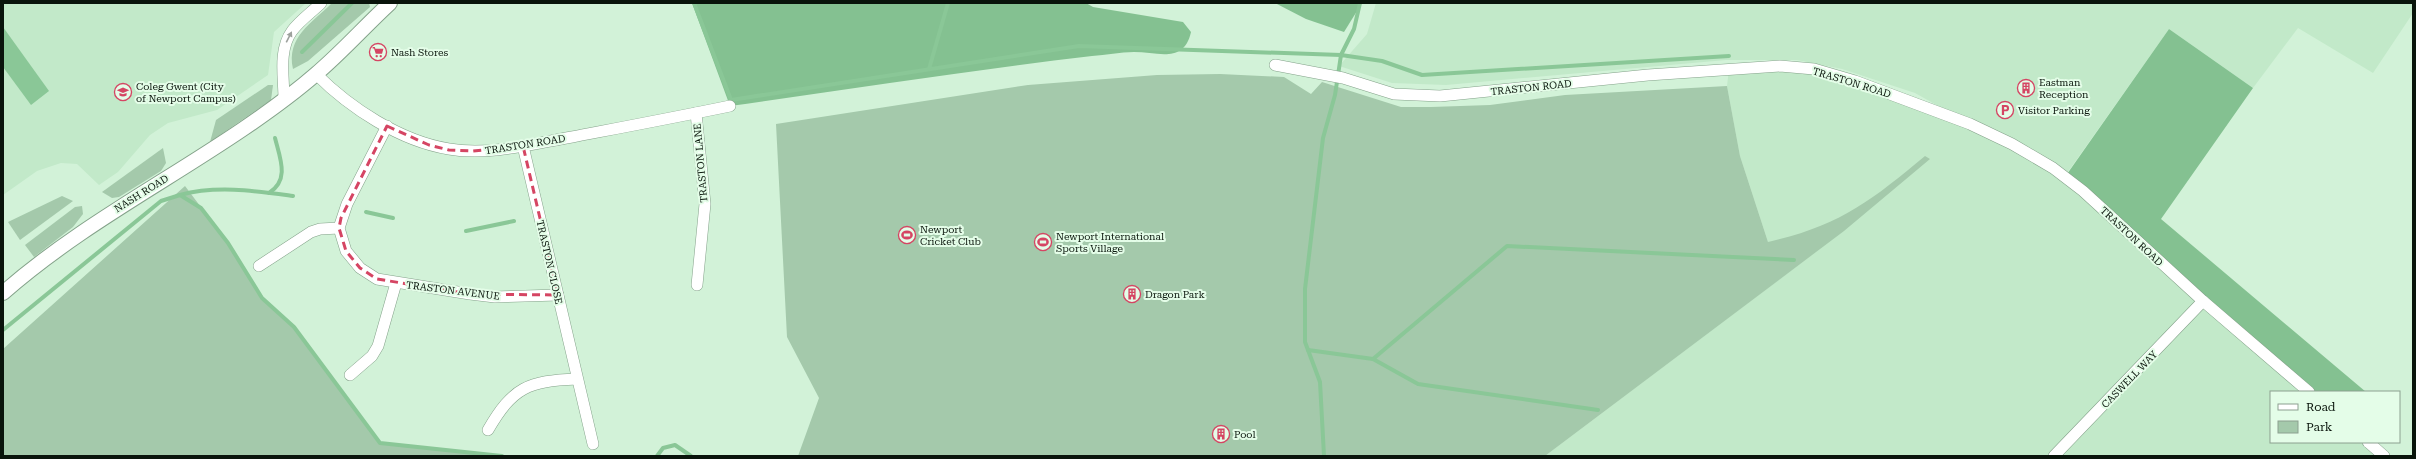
<svg xmlns="http://www.w3.org/2000/svg" width="2416" height="459" viewBox="0 0 2416 459" font-family="'Roboto Serif',serif">
<style>
.built{fill:#c2e9c9}
.green{fill:#a4c9ab}
.forest{fill:#84c191}
.water{fill:#8ac797}
.lines{fill:none;stroke-linecap:round;stroke-linejoin:round}
.stream{stroke:#8ac797;stroke-width:4}
.minor-casing{stroke:#84a28a;stroke-width:12}
.tertiary-casing{stroke:#84a28a;stroke-width:16}
.minor{stroke:#fff;stroke-width:11}
.tertiary{stroke:#fff;stroke-width:14}
.oneway{fill:#9da19d}
.marked{fill:none;stroke:#d54563;stroke-width:3;stroke-dasharray:8 5;stroke-linejoin:round}
.labels{text-anchor:middle;stroke-width:4;stroke-linejoin:round;paint-order:stroke}
.poi-label{font-size:10px;fill:#09140b;stroke:#e4fde8;text-anchor:start}
.street-label{font-size:10px;fill:#09140b;stroke:#e4fde8}
</style>
<rect width="100%" height="100%" fill="#d2f2d8"/>
<g class="built">
<polygon points="3,3 306,3 274,32 268,75 217,110 168,123 150,135 118,172 99,185 77,164 61,163 37,171 3,195"/>
<polygon points="1376,3 2413,3 2413,13 2373,73 2298,28 2253,88 2169,29 2065,176 2309,392 2271,392 2271,442 2368,442 2384,456 1545,456 1821,248 1768,242 1740,156 1727,86 1729,69 1791,66 1967,122 1915,93 1842,69 1797,60 1726,60 1446,85 1392,83 1339,66 1367,34"/>
</g>
<g class="green">
<path d="M 332,3 L 369,3 L 370,7 L 308,61 L 293,69 C 286,37 312,23 332,3 Z"/>
<path d="M 1220,74 L 1284,77 L 1311,94 L 1322,82 L 1401,107 L 1431,107 L 1490,105 L 1565,95 L 1727,86 L 1740,156 L 1768,242 C 1839,226 1871,201 1925,156 L 1930,159 L 1844,231 L 1545,456 L 798,456 L 819,398 L 787,337 L 776,124 L 1028,85 L 1157,75 Z"/>
<polygon points="268,85 273,85 271,100 210,142 216,120"/>
<polygon points="163,148 166,163 161,171 119,197 112,198 102,192"/>
<polygon points="185,186 228,243 262,298 294,327 380,443 502,456 3,456 3,349"/>
<polygon points="62,196 73,201 20,240 8,222"/>
<polygon points="82,206 83,214 73,227 34,257 25,245 75,207"/>
</g>
<g class="forest">
<path d="M 692,3 L 1086,3 L 1093,7 L 1183,22 L 1191,32 C 1184,64 1158,52 1134,52 C 1120,52 1106,55 1092,56 C 971,70 850,89 730,106 Z"/>
<polygon points="1275,3 1362,3 1344,32 1306,19"/>
<polygon points="2169,29 2253,88 2161,219 2366,392 2309,392 2065,177"/>
</g>
<polygon class="water" points="3,27 49,91 31,105 3,67"/>
<g class="lines">
<g class="stream">
<polyline points="694,3 731,100 1079,46 1341,55 1354,29 1360,3"/>
<polyline points="302,52 352,3"/>
<polyline points="929,69 948,3"/>
<path d="M 269,193 C 290,180 280,158 275,138"/>
<path d="M 180,195 C 217,185 256,191 293,196"/>
<polyline points="366,212 393,218"/>
<polyline points="466,231 514,221"/>
<polyline points="3,330 161,201 180,195 201,208 228,243 262,298 294,327 380,443 502,456"/>
<polyline points="1308,350 1373,359 1507,246 1794,260"/>
<polyline points="1373,359 1418,384 1598,410"/>
<polyline points="657,456 663,448 675,445 691,456"/>
<polyline points="1324,456 1320,382 1305,342 1305,289 1323,138 1335,95 1341,55 1382,61 1422,75 1729,56"/>
</g>
<g class="minor-casing">
<g id="minor">
<polyline points="1275,65 1343,78 1394,94 1440,96 1648,75 1780,66 1814,69 1855,81 1970,124 2012,144 2053,168 2083,191 2203,301 2309,392"/>
<path d="M 316,74 C 350,108 400,141 449,149 C 489,156 532,144 572,137 C 624,127 677,117 730,106"/>
<path d="M 284,99 C 284,78 278,50 292,31 C 299,21 312,12 321,3"/>
<polyline points="696,113 705,204 697,285"/>
<polyline points="387,126 347,204 339,228 346,251 360,268 377,279 470,294 495,297 558,295"/>
<polyline points="523,146 593,444"/>
<polyline points="259,266 311,232 320,229 339,228"/>
<polyline points="350,375 372,356 378,346 396,283"/>
<path d="M 488,430 C 513,387 528,381 577,379"/>
<polyline points="2368,442 2384,456"/>
<polyline points="2054,456 2203,301"/>
</g>
</g>
<g class="tertiary-casing">
<path id="tertiary" d="M 3,293 C 77,228 162,184 243,129 C 268,112 293,94 316,74 C 342,52 365,26 390,3"/>
</g>
<use href="#minor" class="minor"/>
<use href="#tertiary" class="tertiary"/>
</g>
<defs><path id="oneway-solid" d="M-6-.8H1V-3.2L6.5 0L1 3.2V.8H-6Z"/></defs>
<use class="oneway" href="#oneway-solid" transform="translate(289 37) rotate(-63)"/>
<path class="marked" d="M 387,126 L 429,145 L 449,150 L 473,151 L 523,146 L 558,295 L 470,294 L 377,279 L 360,268 L 346,251 L 339,228 L 341,218 Z"/>
<defs>
<g id="supermarket-ring" transform="scale(0.9)"><circle r="9.5" fill="#e4fde8" stroke="#d54563" stroke-width="1.5"/><path d="M-6-5.5h2.5l.6 2H6L4.5 2H-2.5L-4.4-4H-6ZM-1.5 3.2a1.3 1.3 0 1 0 .1 0ZM3 3.2a1.3 1.3 0 1 0 .1 0Z" fill="#d54563"/></g>
<g id="building-ring" transform="scale(0.9)"><circle r="9.5" fill="#e4fde8" stroke="#d54563" stroke-width="1.5"/><path d="M-4-6H4V6H1V3H-1V6H-4ZM-2.5-4.3h1.7v1.8h-1.7ZM.8-4.3h1.7v1.8H.8ZM-2.5-1h1.7V.8h-1.7ZM.8-1h1.7V.8H.8Z" fill="#d54563"/></g>
<g id="university-ring" transform="scale(0.9)"><circle r="9.5" fill="#e4fde8" stroke="#d54563" stroke-width="1.5"/><path d="M0-5L7-2L0 1L-7-2ZM-4 1L0 2.5L4 1V4Q0 6-4 4Z" fill="#d54563"/></g>
<g id="parking-ring" transform="scale(0.9)"><circle r="9.5" fill="#e4fde8" stroke="#d54563" stroke-width="1.5"/><path d="M-3.5-5.5H1a3.5 3.5 0 0 1 0 7H-1V5.5H-3.5ZM-1-3.4V-.6H.8a1.4 1.4 0 0 0 0-2.8Z" fill="#d54563"/></g>
<g id="stadium-ring" transform="scale(0.9)"><circle r="9.5" fill="#e4fde8" stroke="#d54563" stroke-width="1.5"/><path d="M0-5a6.5 5 0 1 0 0 10a6.5 5 0 1 0 0-10ZM-3.5-1.8h7v3.6h-7Z" fill="#d54563"/></g>
</defs>
<g fill-rule="evenodd">
<use href="#supermarket-ring" x="378" y="52"/>
<use href="#building-ring" x="2026" y="88"/>
<use href="#university-ring" x="123" y="92"/>
<use href="#parking-ring" x="2005" y="110"/>
<use href="#stadium-ring" x="907" y="235"/>
<use href="#stadium-ring" x="1043" y="242"/>
<use href="#building-ring" x="1132" y="294"/>
<use href="#building-ring" x="1221" y="434"/>
</g>
<g class="labels">
<g class="poi-label">
<text x="391" y="56">Nash Stores</text>
<text x="2039" y="86">Eastman<tspan x="2039" dy="12">Reception</tspan></text>
<text x="136" y="90">Coleg Gwent (City<tspan x="136" dy="12">of Newport Campus)</tspan></text>
<text x="2018" y="114">Visitor Parking</text>
<text x="920" y="233">Newport<tspan x="920" dy="12">Cricket Club</tspan></text>
<text x="1056" y="240">Newport International<tspan x="1056" dy="12">Sports Village</tspan></text>
<text x="1145" y="298">Dragon Park</text>
<text x="1234" y="438">Pool</text>
</g>
<g class="street-label">
<text transform="translate(1852 82) rotate(17)" y="4">TRASTON ROAD</text>
<text transform="translate(1531 87) rotate(-6)" y="4">TRASTON ROAD</text>
<text transform="translate(525 144) rotate(-9)" y="4">TRASTON ROAD</text>
<text transform="translate(700 163) rotate(-95)" y="4">TRASTON LANE</text>
<text transform="translate(141 193) rotate(-32)" y="4">NASH ROAD</text>
<text transform="translate(2132 236) rotate(43)" y="4">TRASTON ROAD</text>
<text transform="translate(550 262) rotate(77)" y="4">TRASTON CLOSE</text>
<text transform="translate(453 290) rotate(7)" y="4">TRASTON AVENUE</text>
<text transform="translate(2129 379) rotate(-46)" y="4">CASWELL WAY</text>
</g>
</g>
<rect width="2416" height="459" fill="none" stroke="#09140b" stroke-width="8"/>
<rect x="2270" y="391" width="130" height="52" fill="#e4fde8" stroke="#8ca090"/>
<rect x="2278" y="404" width="20" height="6" fill="#ffffff" stroke="#8ca090"/>
<text x="2306" y="411" font-size="12" fill="#09140b">Road</text>
<rect x="2278" y="421" width="20" height="12" fill="#a4c9ab" stroke="#8ca090"/>
<text x="2306" y="431" font-size="12" fill="#09140b">Park</text>
</svg>
